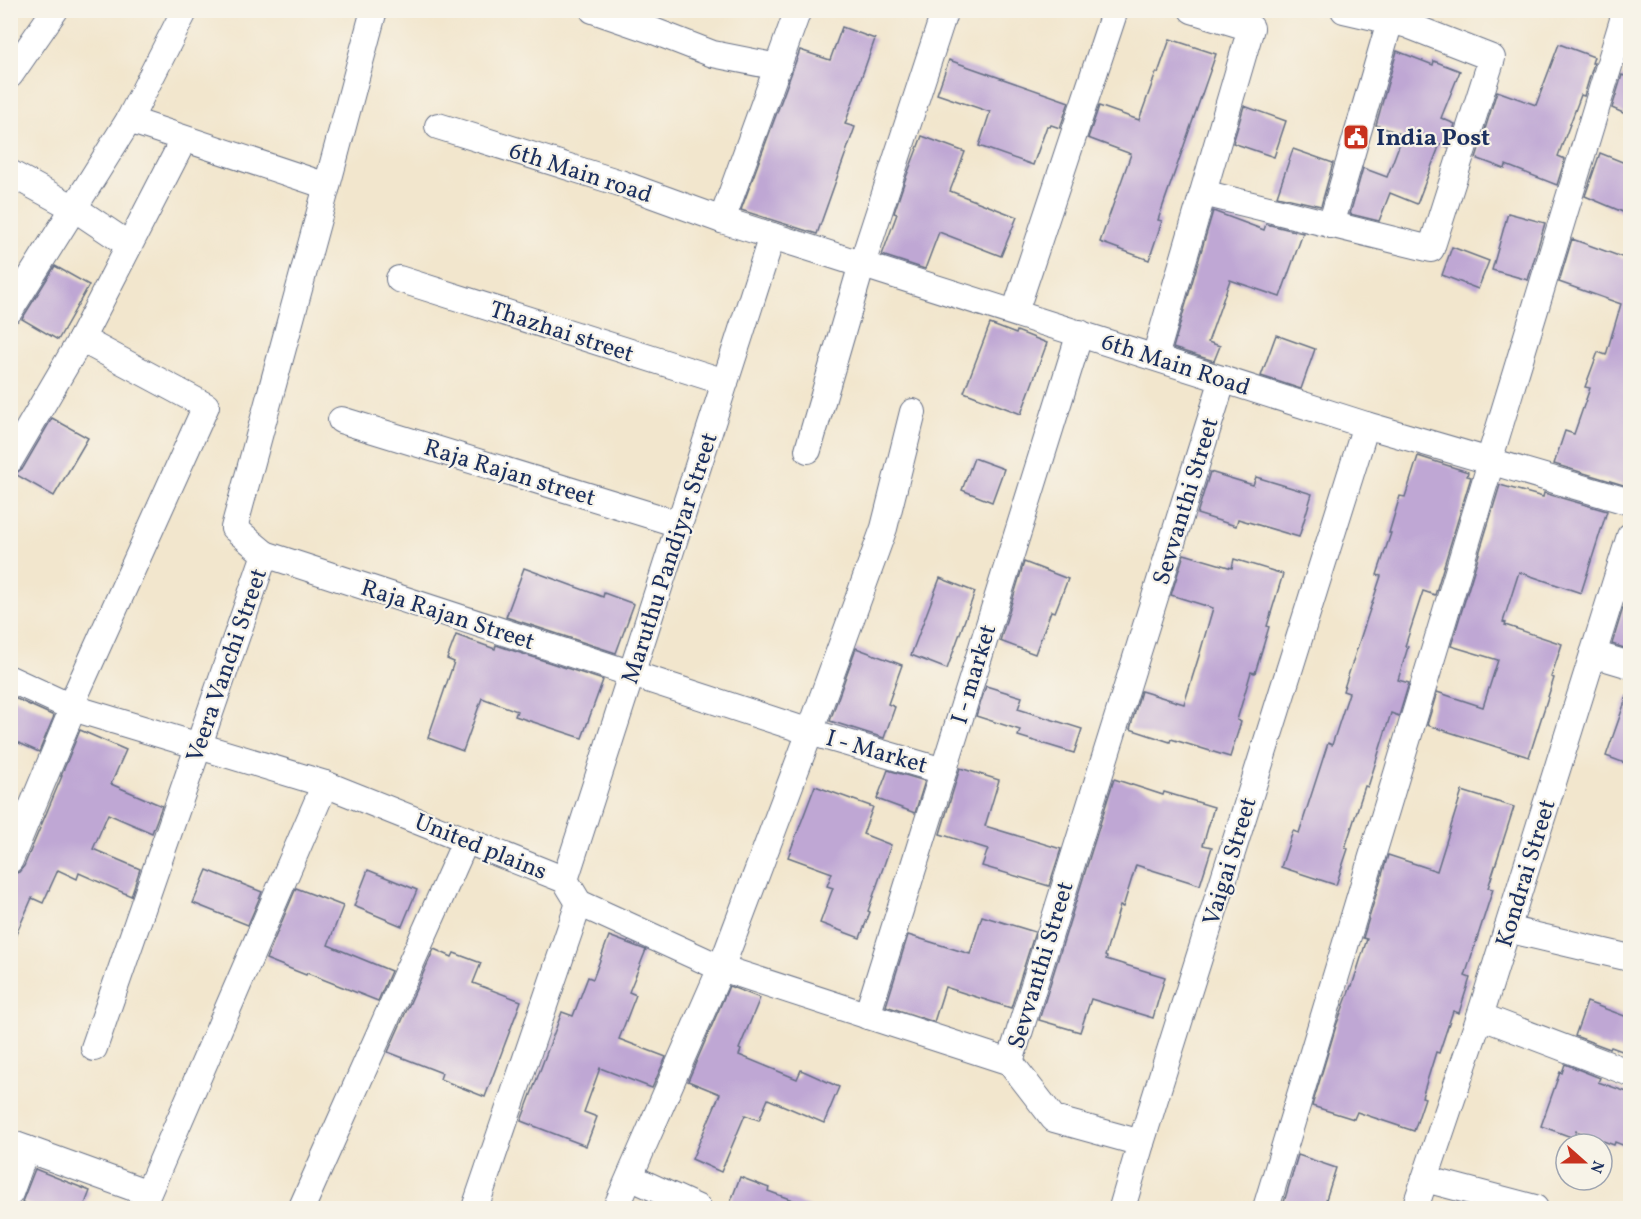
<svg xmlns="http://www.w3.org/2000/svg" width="1641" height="1219" viewBox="0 0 1641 1219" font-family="Vollkorn,serif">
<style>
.building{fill:#bfa7d4}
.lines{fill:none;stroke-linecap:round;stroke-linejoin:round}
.street-casing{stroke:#666f85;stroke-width:28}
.street{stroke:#fff;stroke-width:26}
.labels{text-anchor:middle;stroke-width:4.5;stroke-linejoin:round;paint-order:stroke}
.poi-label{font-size:24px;font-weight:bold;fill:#1b2f5e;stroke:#f7f3e8;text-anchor:start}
.street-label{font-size:24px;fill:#1b2f5e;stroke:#f7f3e8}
</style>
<rect width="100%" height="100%" fill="#f7f3e8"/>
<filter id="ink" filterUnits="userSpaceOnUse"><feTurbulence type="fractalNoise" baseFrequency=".0167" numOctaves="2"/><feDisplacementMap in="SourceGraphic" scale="12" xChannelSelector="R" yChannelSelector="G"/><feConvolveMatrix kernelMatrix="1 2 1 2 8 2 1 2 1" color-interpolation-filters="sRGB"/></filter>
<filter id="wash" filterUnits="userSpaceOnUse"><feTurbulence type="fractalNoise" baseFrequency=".008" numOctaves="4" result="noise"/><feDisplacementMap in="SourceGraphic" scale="24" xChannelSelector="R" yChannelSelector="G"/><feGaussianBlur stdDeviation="1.35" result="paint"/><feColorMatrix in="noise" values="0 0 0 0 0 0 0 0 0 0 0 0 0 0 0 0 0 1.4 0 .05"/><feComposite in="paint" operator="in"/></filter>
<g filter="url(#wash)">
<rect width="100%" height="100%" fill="#f2e6cd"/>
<g id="blocks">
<g class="building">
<polygon points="842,27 875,39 845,124 855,127 817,234 741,210 800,50 830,60"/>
<polygon points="1170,39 1216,54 1158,220 1162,221 1149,260 1100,242 1131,154 1088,138 1099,106 1139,120 1156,73 1158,73"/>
<polygon points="1559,44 1594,57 1592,63 1594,63 1584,96 1581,95 1558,156 1565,159 1557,185 1506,165 1505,169 1476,158 1497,91 1536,105"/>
<polygon points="1397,51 1433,65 1434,61 1460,71 1441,118 1455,124 1448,147 1440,144 1417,204 1390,193 1379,221 1350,214 1363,168 1387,177 1403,135 1376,125"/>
<polygon points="949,60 1069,102 1060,128 1051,125 1050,127 1047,126 1033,165 979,146 990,112 937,94"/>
<polygon points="1622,75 1630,78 1630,116 1612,108"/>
<polygon points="1244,106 1286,121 1274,157 1233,143"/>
<polygon points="922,136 965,152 950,191 1017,217 1001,256 939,232 925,269 882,255 897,214 894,213 905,180"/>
<polygon points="1293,149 1333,163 1321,206 1277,196"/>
<polygon points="1600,153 1630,165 1630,215 1585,196"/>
<polygon points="1213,211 1264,230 1266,224 1303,233 1280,297 1230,280 1208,342 1220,346 1214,361 1173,348"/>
<polygon points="1508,213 1545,223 1528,280 1492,270"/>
<polygon points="1572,239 1630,260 1630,436 1624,455 1630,458 1630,487 1554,464 1565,431 1574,434 1590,388 1585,387 1598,352 1606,355 1621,304 1559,282"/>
<polygon points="1452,247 1489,261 1478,289 1442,275"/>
<polygon points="55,266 89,285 58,340 22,319"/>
<polygon points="990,324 1016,334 1017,331 1047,343 1021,414 964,392"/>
<polygon points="1276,335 1315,349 1301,389 1261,376"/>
<polygon points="52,418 88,438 54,496 15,474 23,468"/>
<polygon points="1418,456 1468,472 1467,476 1471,477 1435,595 1423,591 1405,646 1408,647 1398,680 1409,683 1399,716 1391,713 1368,787 1365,786 1345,848 1348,849 1336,885 1281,867 1293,831 1299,833 1328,743 1332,745 1349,693 1343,691 1381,576 1377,575 1391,533 1389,533 1400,496 1405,497"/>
<polygon points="974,458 1004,469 992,502 962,490"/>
<polygon points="1210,472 1253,485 1256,477 1312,494 1299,537 1238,519 1236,526 1197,514"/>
<polygon points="1500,485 1543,497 1544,493 1607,511 1581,593 1519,572 1503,622 1506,623 1505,625 1562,644 1551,677 1554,678 1529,757 1427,725 1437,692 1483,707 1498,660 1451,646"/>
<polygon points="1184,554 1232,568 1234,559 1283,574 1267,626 1269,627 1255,673 1251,672 1237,720 1241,722 1230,757 1171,739 1170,742 1130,729 1141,691 1184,704 1199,656 1213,608 1171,595"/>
<polygon points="1024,562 1068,579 1055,612 1051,611 1035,654 1000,641"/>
<polygon points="524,568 603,597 604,593 634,604 616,653 506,617"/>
<polygon points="940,578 975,592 947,669 911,655"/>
<polygon points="1623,608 1630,611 1630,650 1612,644"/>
<polygon points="456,635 495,649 496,645 603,680 582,738 515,716 517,711 482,698 463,751 428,738 454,662 447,659"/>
<polygon points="856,648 902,665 888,704 895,707 884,738 830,721"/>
<polygon points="986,686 1022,697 1018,709 1082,729 1074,753 1018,736 1020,730 976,716"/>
<polygon points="10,696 54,716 39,752 10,739"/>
<polygon points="1627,696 1630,696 1630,765 1606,756"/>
<polygon points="80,730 126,750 111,784 162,806 152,833 108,814 93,849 140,869 131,896 79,873 77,879 58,870 43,903 32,898 10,948 10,875 19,872 24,866 62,776 61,776"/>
<polygon points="960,768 999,780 985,826 1061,849 1049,886 982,866 988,849 940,834"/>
<polygon points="888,770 925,781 915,813 877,799"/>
<polygon points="1114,779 1163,795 1164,792 1214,807 1203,845 1212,847 1200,885 1136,865 1123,907 1120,906 1105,956 1107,957 1106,959 1165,977 1153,1018 1091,999 1080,1032 1039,1020"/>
<polygon points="815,786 873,807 863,834 891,845 868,911 870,912 860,938 820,923 833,888 827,886 832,873 788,857"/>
<polygon points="1462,791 1514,807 1488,888 1493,889 1465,976 1470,978 1459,1013 1453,1011 1439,1053 1436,1052 1422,1097 1425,1098 1414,1131 1357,1112 1354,1119 1312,1106 1336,1026 1351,986 1352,986 1367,939 1363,938 1388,855 1437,871"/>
<polygon points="207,870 262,892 248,925 193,903"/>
<polygon points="368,870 417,890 402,926 354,906"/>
<polygon points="296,888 343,906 328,945 391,971 378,1001 307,973 306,975 266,959"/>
<polygon points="982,916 1035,932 1011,1008 945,987 934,1022 886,1006 908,935 970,954"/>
<polygon points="609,936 646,950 629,992 636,995 619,1039 666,1057 652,1088 600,1068 584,1112 597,1117 586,1146 521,1121 562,1012 573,1016 588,977 593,979"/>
<polygon points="434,949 452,957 454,953 481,963 473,983 521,1001 485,1097 440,1079 442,1073 388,1052"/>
<polygon points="729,986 760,998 739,1049 741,1050 739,1055 797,1079 801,1070 839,1087 824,1123 768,1099 759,1120 745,1115 721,1172 692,1159 720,1094 688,1081"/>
<polygon points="1587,1002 1630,1018 1630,1054 1611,1047 1610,1049 1575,1036"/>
<polygon points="1565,1064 1600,1078 1598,1082 1630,1093 1630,1148 1615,1142 1614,1145 1576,1131 1574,1138 1541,1126 1560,1072 1562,1073"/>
<polygon points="1298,1155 1336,1168 1323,1209 1282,1209"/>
<polygon points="35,1169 90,1191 83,1209 40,1209 22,1202"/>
<polygon points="740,1177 769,1188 768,1191 811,1207 810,1209 728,1209"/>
</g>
</g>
</g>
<g filter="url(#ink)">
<use href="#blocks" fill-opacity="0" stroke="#666f85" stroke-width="1.5"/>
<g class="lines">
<g class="street-casing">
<g id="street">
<polyline points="593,10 651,30 713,54 778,67"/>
<polyline points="1344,10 1405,24"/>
<polyline points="10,75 55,10"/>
<polyline points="129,120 185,10"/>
<polyline points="438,126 620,183 722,220 1366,425 1630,502"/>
<polyline points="10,173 74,208 129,245"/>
<polyline points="1203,193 1431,249 1492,58 1410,26"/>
<polyline points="722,220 798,10"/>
<polyline points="1331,225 1390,21"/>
<polyline points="399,279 725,382"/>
<polyline points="10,310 129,120 327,186 374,10"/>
<polyline points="1015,312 1115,10"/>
<polyline points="1155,357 1251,28 1192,10"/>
<polyline points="913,412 884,528 810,732 721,968 1010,1062 1223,379"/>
<polyline points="341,420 679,524"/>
<polyline points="808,450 862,264 945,10"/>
<polyline points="10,460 81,339"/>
<polyline points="265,554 810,732 943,771"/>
<polyline points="1593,654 1630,665"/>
<polyline points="10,679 73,708 325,784 565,880 579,903 721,968 616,1208"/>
<polyline points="10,860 73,708 76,694 206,406 81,339 184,139"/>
<polyline points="565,880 772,236"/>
<polyline points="1507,929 1630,958"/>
<polyline points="867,1016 1080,333"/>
<polyline points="1480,1016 1630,1073"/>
<polyline points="94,1048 265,554 234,528 327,186"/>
<polyline points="1010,1062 1054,1119 1141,1143 1366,425"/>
<polyline points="10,1143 148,1193 325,784"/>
<polyline points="630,1177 698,1208"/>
<polyline points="1425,1179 1535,1208"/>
<polyline points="10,1193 26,1149"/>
<polyline points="302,1207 466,840"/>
<polyline points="475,1208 579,903"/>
<polyline points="1122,1208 1141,1143"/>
<polyline points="1266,1208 1488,472 1489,461 1626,10"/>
<polyline points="1415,1208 1480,1016 1630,536"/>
</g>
</g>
<use href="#street" class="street"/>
</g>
</g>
<defs>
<g id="civic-square" transform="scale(1.35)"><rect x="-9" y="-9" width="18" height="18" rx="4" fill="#c8321e" stroke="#f7f3e8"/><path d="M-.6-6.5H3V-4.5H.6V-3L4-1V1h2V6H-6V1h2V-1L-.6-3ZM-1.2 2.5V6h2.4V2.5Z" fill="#fff"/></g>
</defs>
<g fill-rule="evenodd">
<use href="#civic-square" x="1356" y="137"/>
</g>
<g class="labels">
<g class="poi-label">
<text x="1376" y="145">India Post</text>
</g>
<g class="street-label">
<text transform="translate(581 172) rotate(18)" y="8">6th Main road</text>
<text transform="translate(562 331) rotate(18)" y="8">Thazhai street</text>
<text transform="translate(1176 364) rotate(18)" y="8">6th Main Road</text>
<text transform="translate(510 472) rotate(17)" y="8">Raja Rajan street</text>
<text transform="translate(1185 501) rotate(-73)" y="8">Sevvanthi Street</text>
<text transform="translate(669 558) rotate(-72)" y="8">Maruthu Pandiyar Street</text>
<text transform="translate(448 614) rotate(18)" y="8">Raja Rajan Street</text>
<text transform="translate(226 665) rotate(-71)" y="8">Veera Vanchi Street</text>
<text transform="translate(973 674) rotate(-73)" y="8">I - market</text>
<text transform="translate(877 751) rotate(16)" y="8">I - Market</text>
<text transform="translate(481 846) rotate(22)" y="8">United plains</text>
<text transform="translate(1229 861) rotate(-73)" y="8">Vaigai Street</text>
<text transform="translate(1525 873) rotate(-73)" y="8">Kondrai Street</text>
<text transform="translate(1040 965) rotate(-73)" y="8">Sevvanthi Street</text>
</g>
</g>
<rect width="1641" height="1219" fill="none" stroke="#f7f3e8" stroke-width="36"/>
<g transform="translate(1584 1162) rotate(111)"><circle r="28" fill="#f7f3e8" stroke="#9fa5b1" stroke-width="1.5"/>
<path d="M0-4.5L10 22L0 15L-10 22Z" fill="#c8321e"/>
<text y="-9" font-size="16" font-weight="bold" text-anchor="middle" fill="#1b2f5e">N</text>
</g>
</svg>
